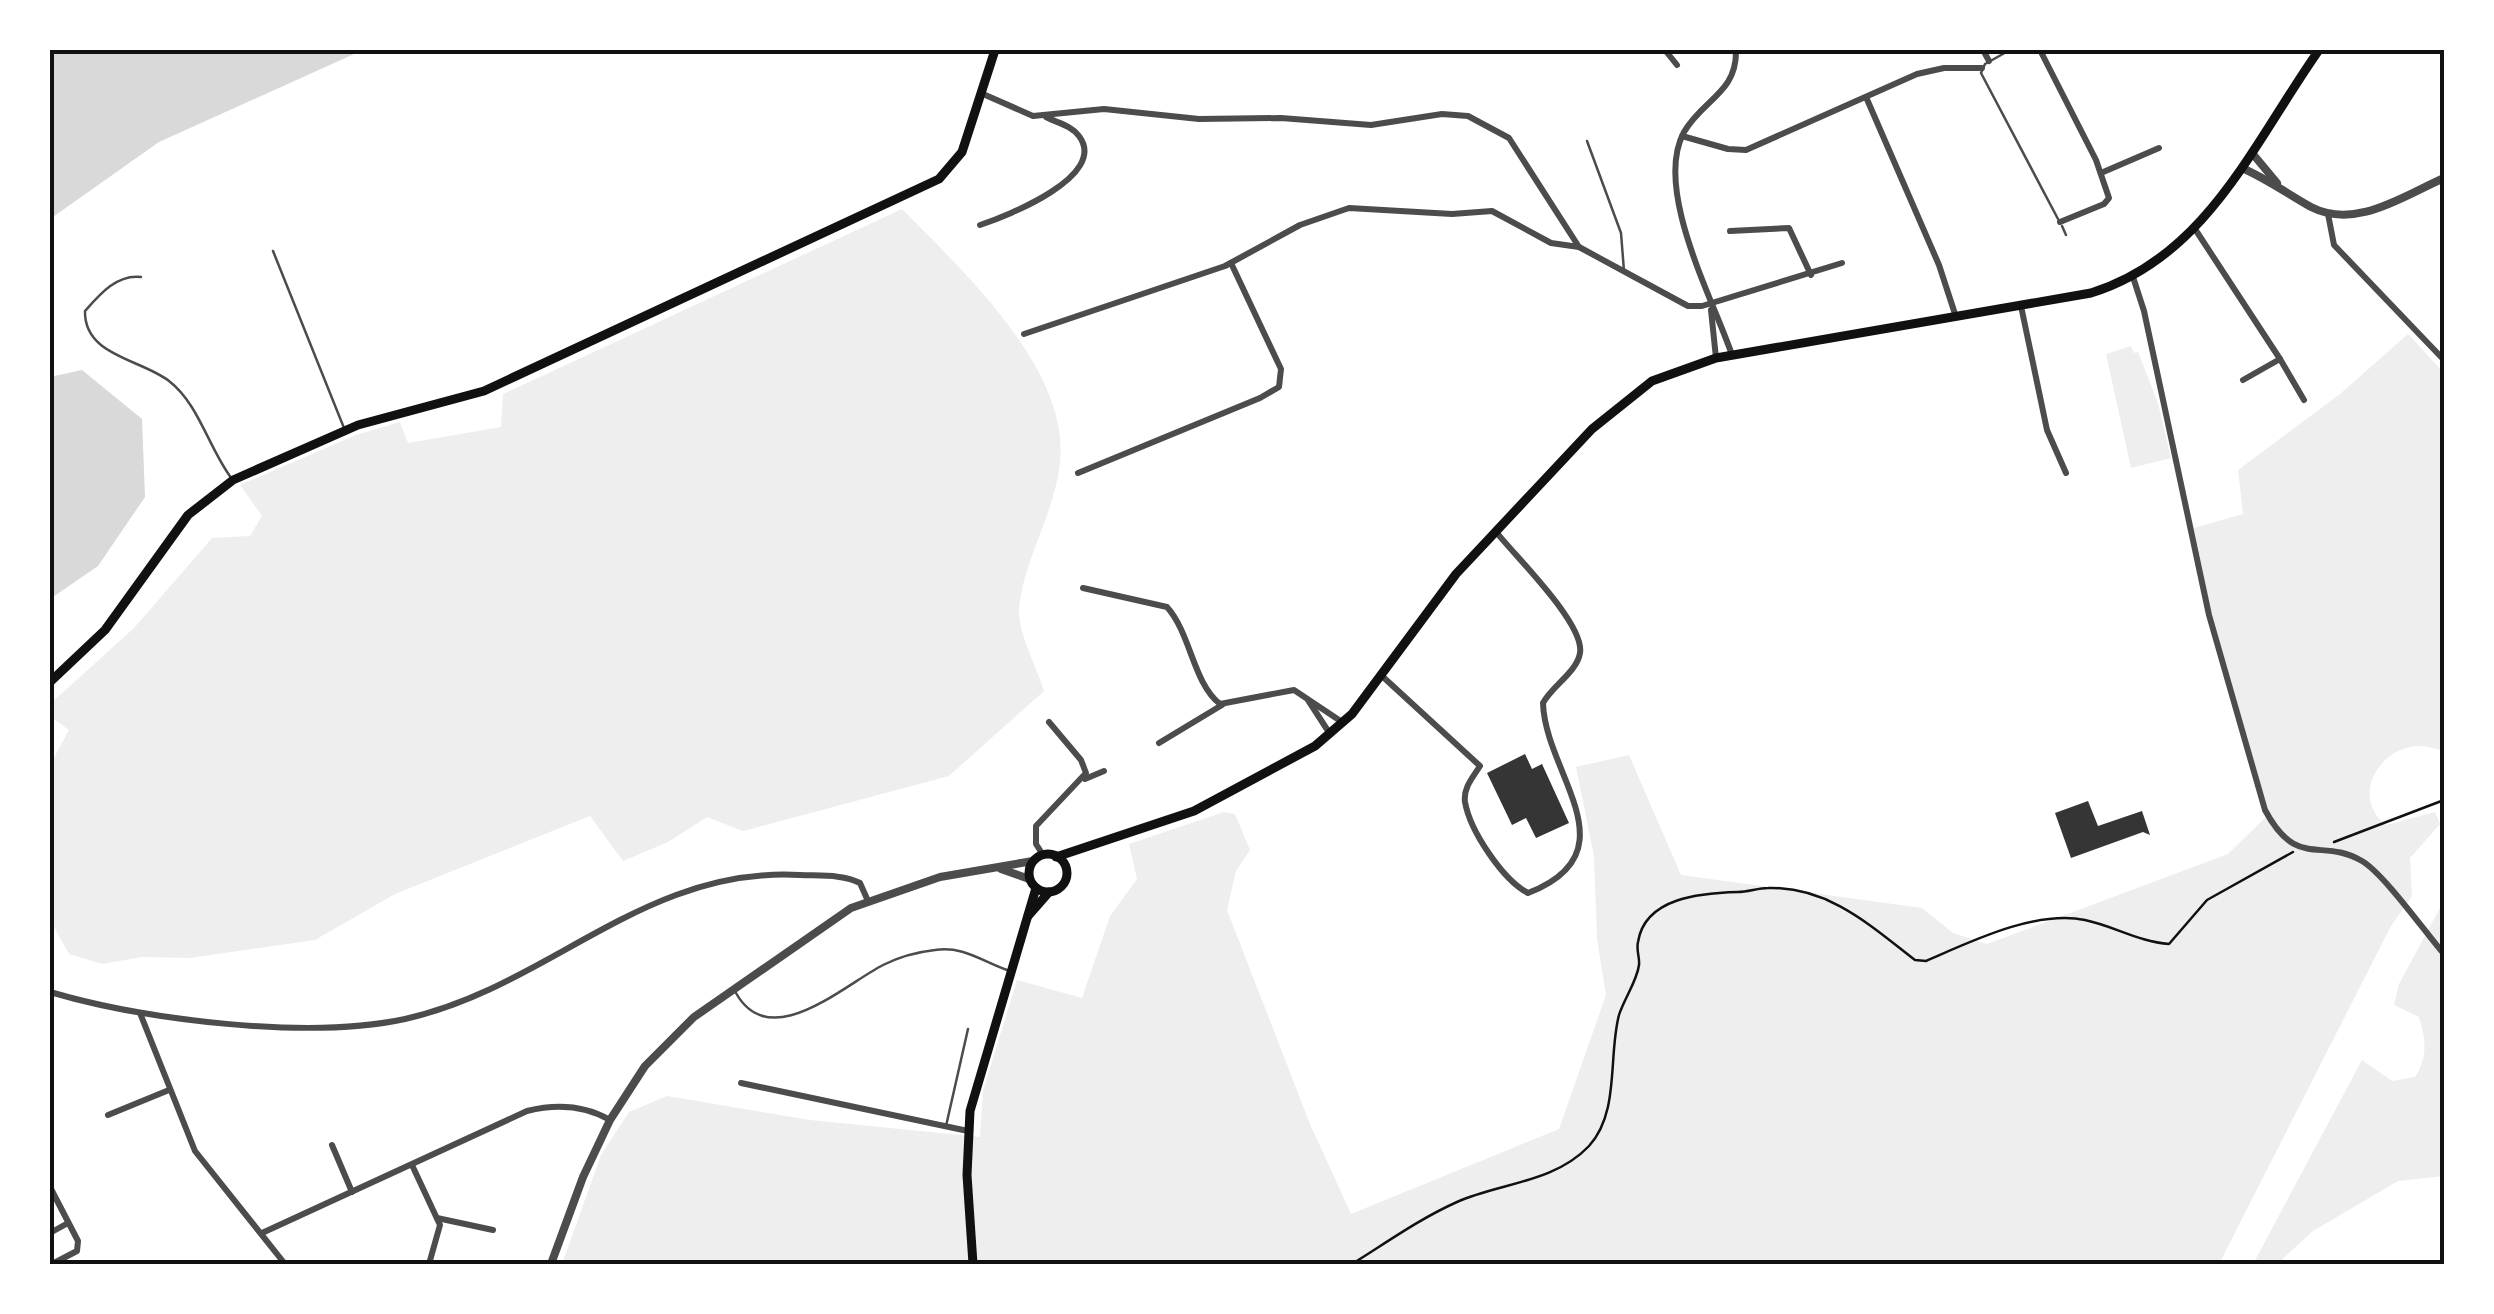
<svg xmlns="http://www.w3.org/2000/svg" width="2494" height="1314" viewBox="0 0 2494 1314" font-family="'Sofia Sans Condensed',sans-serif">
<style>
.green{fill:#eee}
.water{fill:#d9d9d9}
.building{fill:#353535}
.lines{fill:none;stroke-linecap:round;stroke-linejoin:round}
.path{stroke:#111;stroke-width:2.5}
.service{stroke:#4c4c4c;stroke-width:2.5}
.minor{stroke:#4c4c4c;stroke-width:6}
.tertiary{stroke:#4c4c4c;stroke-width:8}
.secondary{stroke:#111;stroke-width:9}
.neatline{fill:none;stroke:#111;stroke-width:4}
</style>
<rect width="100%" height="100%" fill="#fff"/>
<g class="green">
<path d="M 902,209 C 961,269 1070,369 1060,462 C 1055,513 1023,560 1019,610 C 1018,633 1037,668 1044,691 L 949,776 L 743,831 L 707,817 L 668,842 L 623,861 L 590,816 L 395,894 L 315,940 L 190,958 L 142,957 L 102,964 L 69,954 L 50,920 L 50,765 L 69,730 L 50,716 L 50,704 L 134,628 L 212,538 L 250,536 L 262,516 L 240,485 L 356,435 L 400,422 L 408,443 L 501,427 L 503,394 Z"/>
<path d="M 2408,334 L 2444,373 L 2444,751 C 2437,749 2427,746 2420,746 C 2379,746 2350,797 2386,825 L 2435,812 L 2440,824 L 2410,858 L 2412,896 L 2391,926 L 2219,1264 L 562,1264 L 601,1155 L 629,1112 L 667,1096 L 810,1120 L 980,1137 L 983,1091 L 1017,980 L 1082,998 L 1110,916 L 1137,879 L 1129,844 L 1224,812 L 1235,814 L 1250,850 L 1236,871 L 1227,910 L 1310,1124 L 1351,1214 L 1559,1129 L 1606,995 L 1597,939 L 1594,856 L 1576,767 L 1629,755 L 1681,875 L 1922,908 L 1953,933 L 1987,944 L 2228,854 L 2269,814 L 2212,617 L 2194,528 L 2243,514 L 2238,470 L 2340,394 Z"/>
<polygon points="2131,346 2134,353 2138,352 2158,403 2171,458 2131,468 2106,354"/>
<path d="M 2440,908 L 2444,910 L 2444,1176 L 2398,1181 L 2313,1231 L 2277,1264 L 2253,1264 L 2362,1060 L 2392,1081 L 2415,1077 C 2428,1057 2426,1039 2419,1017 L 2394,1005 L 2399,984 Z"/>
</g>
<g class="water">
<polygon points="50,50 363,50 159,142 50,219"/>
<polygon points="82,370 142,419 145,497 98,566 50,599 50,377"/>
</g>
<g class="building">
<polygon points="1525,754 1532,769 1542,764 1569,823 1536,838 1526,818 1512,825 1487,773"/>
<polygon points="2088,801 2098,826 2142,811 2150,835 2143,832 2071,858 2055,813"/>
</g>
<g class="lines">
<g class="path">
<polyline points="2334,842 2444,800"/>
<path d="M 1352,1264 C 1386,1243 1419,1219 1457,1202 C 1499,1183 1554,1183 1589,1146 C 1620,1112 1608,1056 1619,1015 C 1624,999 1637,981 1639,965 C 1640,958 1636,950 1638,942 C 1645,897 1702,893 1738,892 C 1748,892 1758,888 1768,888 C 1828,886 1871,926 1915,960 L 1926,961 C 1972,941 2035,910 2085,920 C 2114,926 2139,942 2169,944 L 2207,900 L 2293,852"/>
</g>
<g class="service">
<polyline points="2010,50 1985,64 1981,73 2058,219"/>
<polyline points="1587,141 1621,233 1624,271"/>
<polyline points="2062,226 2066,235"/>
<polyline points="273,251 344,428"/>
<path d="M 141,277 C 117,274 100,294 85,311 C 84,356 141,359 169,381 C 199,404 209,449 232,479"/>
<path d="M 736,993 C 770,1054 844,985 883,965 C 899,957 917,952 935,950 C 964,946 981,961 1007,970"/>
<polyline points="946,1126 968,1029"/>
</g>
<g class="minor">
<polyline points="1157,50 1165,50"/>
<polyline points="1665,50 1677,65"/>
<polyline points="1983,50 1989,61"/>
<polyline points="2040,50 2096,160 2109,198 2104,204 2060,222"/>
<polyline points="983,94 1033,116 1104,109 1199,119 1281,118 1371,125 1442,114 1468,116 1509,138 1579,247 1688,306 1702,306 1842,263"/>
<polyline points="1866,97 1939,265 1956,317"/>
<polyline points="1682,136 1728,149 1746,150 1917,74 1944,68 1982,68"/>
<polyline points="2101,173 2159,148"/>
<polyline points="2328,214 2334,245 2444,360"/>
<path d="M 980,225 C 1007,216 1109,176 1079,136 C 1071,125 1057,123 1046,117"/>
<polyline points="2195,229 2280,359 2243,380"/>
<polyline points="1730,231 1789,228 1811,275"/>
<path d="M 2133,277 L 2144,311 L 2209,615 L 2265,810 C 2297,870 2321,837 2362,861 C 2384,874 2425,932 2444,954"/>
<polyline points="2021,306 2047,430 2066,473"/>
<polyline points="1711,310 1716,358"/>
<polyline points="1024,334 1225,266 1300,225 1349,208 1452,214 1492,211 1551,243 1579,247"/>
<path d="M 1732,355 C 1713,299 1653,189 1684,132 C 1703,99 1737,93 1736,50"/>
<polyline points="2280,359 2304,400"/>
<polyline points="1078,473 1260,398 1279,387 1281,369 1231,263"/>
<path d="M 1083,588 L 1167,607 C 1191,634 1193,683 1220,704 L 1294,690 L 1342,722"/>
<path d="M 1382,676 L 1480,766 C 1473,777 1463,788 1465,802 C 1470,831 1503,880 1528,893 C 1634,852 1545,774 1543,703 C 1552,686 1577,672 1580,653 C 1585,624 1516,557 1497,533"/>
<polyline points="1308,700 1330,734"/>
<polyline points="1159,743 1222,705"/>
<polyline points="1085,779 1104,771"/>
<polyline points="1043,855 1036,844 1036,826 1086,773 1081,760 1049,722"/>
<path d="M 50,992 C 145,1020 308,1040 405,1019 C 549,987 644,866 800,875 C 819,876 843,874 860,883 L 868,901"/>
<polyline points="140,1013 195,1151 285,1264"/>
<polyline points="741,1083 968,1131"/>
<polyline points="108,1115 169,1090"/>
<polyline points="332,1145 352,1192"/>
<polyline points="412,1165 440,1225 429,1264"/>
<polyline points="50,1187 78,1241 77,1251 52,1264"/>
<polyline points="437,1218 493,1230"/>
<polyline points="50,1233 68,1223"/>
<path d="M 262,1233 L 527,1111 C 555,1104 584,1105 610,1120"/>
</g>
<g class="tertiary">
<polyline points="2252,153 2277,183"/>
<path d="M 2242,168 C 2267,179 2288,194 2311,207 C 2356,230 2403,196 2444,178"/>
<polyline points="1001,869 1029,879"/>
<polyline points="551,1264 583,1177 610,1120 645,1066 694,1017 851,908 940,877 1033,861"/>
</g>
<g class="secondary">
<polyline points="50,682 105,630 188,515 233,480 358,425 484,391 939,179 962,152 995,50"/>
<circle cx="1048" cy="873" r="19"/>
<path d="M 1056,857 L 1194,811 L 1315,746 L 1352,714 L 1456,574 L 1592,429 L 1652,381 L 1716,358 L 2091,293 C 2207,257 2254,142 2319,50"/>
<polyline points="1028,916 1049,892"/>
<polyline points="973,1264 967,1175 970,1111 1036,888"/>
</g>
</g>
<rect width="2494" height="1314" fill="none" stroke="#ffffff" stroke-width="105"/>
<rect x="52" y="52" width="2390" height="1210" class="neatline"/>
</svg>
